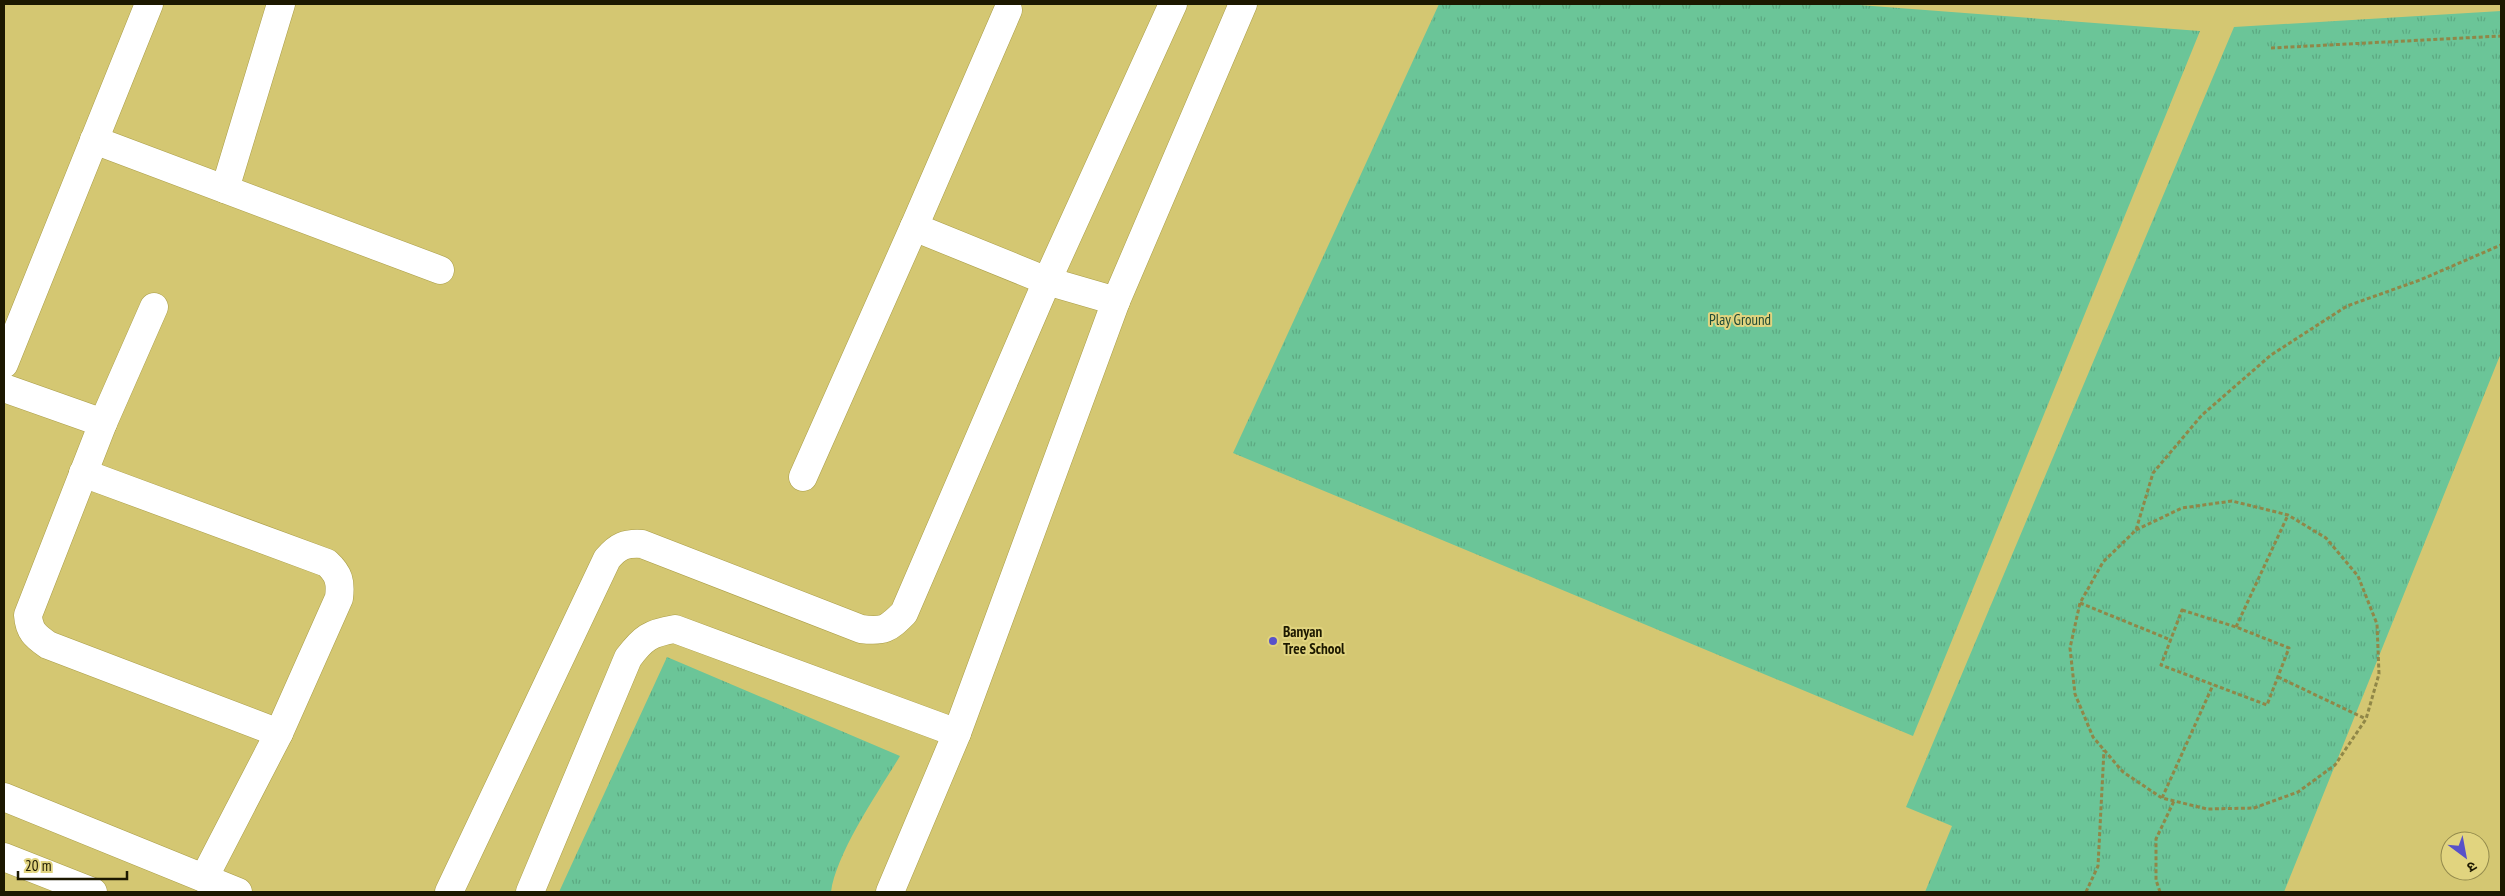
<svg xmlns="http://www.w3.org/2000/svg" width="2505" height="896" viewBox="0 0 2505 896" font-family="'PT Sans Narrow','Noto Sans Devanagari',sans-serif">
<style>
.park{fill:url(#park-tufts)}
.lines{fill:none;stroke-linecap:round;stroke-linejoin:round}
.street-casing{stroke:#aa9d47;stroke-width:29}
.path{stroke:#908748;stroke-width:3;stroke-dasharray:4 2.5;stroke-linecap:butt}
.street{stroke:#fff;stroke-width:28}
.poi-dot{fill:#5851c9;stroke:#e1d47f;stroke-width:2}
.labels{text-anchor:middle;stroke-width:4;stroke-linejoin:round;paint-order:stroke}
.park-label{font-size:15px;fill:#204a36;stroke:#e1d47f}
.poi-label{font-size:15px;font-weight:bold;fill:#1c1800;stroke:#e1d47f;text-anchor:start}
</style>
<defs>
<pattern id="park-tufts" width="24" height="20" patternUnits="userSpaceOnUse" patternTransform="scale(1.25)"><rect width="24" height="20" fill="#6bc598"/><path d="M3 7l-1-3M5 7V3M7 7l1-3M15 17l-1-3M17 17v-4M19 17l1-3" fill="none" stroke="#5ca881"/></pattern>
</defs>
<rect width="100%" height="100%" fill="#d4c772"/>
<g class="park">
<polygon points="1439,4 1846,4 2200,31 1913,736 1233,453"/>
<polygon points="2501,11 2501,353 2284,892 1925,892 1952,826 1906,807 2234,27"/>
<path d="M 667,657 L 900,756 C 879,791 836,853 831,892 L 559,892 Z"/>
</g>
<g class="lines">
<g class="street-casing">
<g id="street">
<polyline points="1008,10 914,227 1047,281 1116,301"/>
<polyline points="94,140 440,270"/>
<polyline points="225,189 281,4"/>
<polyline points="4,364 149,4"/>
<path d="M 4,388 L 103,423 L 28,615 C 29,631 35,636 48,645 L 279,733 L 204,878"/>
<polyline points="103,423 154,307"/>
<path d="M 83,473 L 327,563 C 339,574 341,582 339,598 L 279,733"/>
<polyline points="803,477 914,227"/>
<polyline points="4,797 238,892"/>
<polyline points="4,857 93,892"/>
<path d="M 449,892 L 607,559 C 618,546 625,543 642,544 L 861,629 C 884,632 888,629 904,613 L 1047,281 L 1173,4"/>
<path d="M 530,892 L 628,658 C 643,638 650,633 675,629 L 957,733"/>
<polyline points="890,892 957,733 1116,301 1243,4"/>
</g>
</g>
<g class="path">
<polyline points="2271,48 2501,36"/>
<polyline points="2136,530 2182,508 2232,501 2288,515 2326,538 2358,576 2377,624 2379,674 2366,719 2335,765 2298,792 2254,808 2207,809 2162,798 2123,772 2093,737 2075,694 2070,648 2080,603 2103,562 2136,530 2153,473 2202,415 2271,355 2347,306 2420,280 2501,245"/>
<polyline points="2080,603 2171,640"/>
<polygon points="2182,610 2236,627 2289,648 2267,705 2161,665"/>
<polyline points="2236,627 2288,515"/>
<polyline points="2278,677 2366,719"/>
<polyline points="2162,798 2213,685"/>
<polyline points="2086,892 2098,866 2104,750"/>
<polyline points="2160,892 2156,880 2156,839 2174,801"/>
</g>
<use href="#street" class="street"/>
</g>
<circle class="poi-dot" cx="1273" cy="641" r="5"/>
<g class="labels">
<g class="park-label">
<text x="1740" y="325">Play Ground</text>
</g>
<g class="poi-label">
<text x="1283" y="637">Banyan<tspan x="1283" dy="17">Tree School</tspan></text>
</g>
</g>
<rect width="2505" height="896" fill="none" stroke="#1c1800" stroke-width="10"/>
<g transform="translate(2465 856) rotate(148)"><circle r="24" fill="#e1d47f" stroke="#92894c"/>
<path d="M0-4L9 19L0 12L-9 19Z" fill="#5851c9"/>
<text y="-8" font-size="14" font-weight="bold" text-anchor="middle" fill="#1c1800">उ</text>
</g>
<path d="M18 871v8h109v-8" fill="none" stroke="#1c1800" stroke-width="2.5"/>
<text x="25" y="871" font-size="15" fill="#1c1800" stroke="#e1d47f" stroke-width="4" paint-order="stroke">20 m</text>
</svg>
